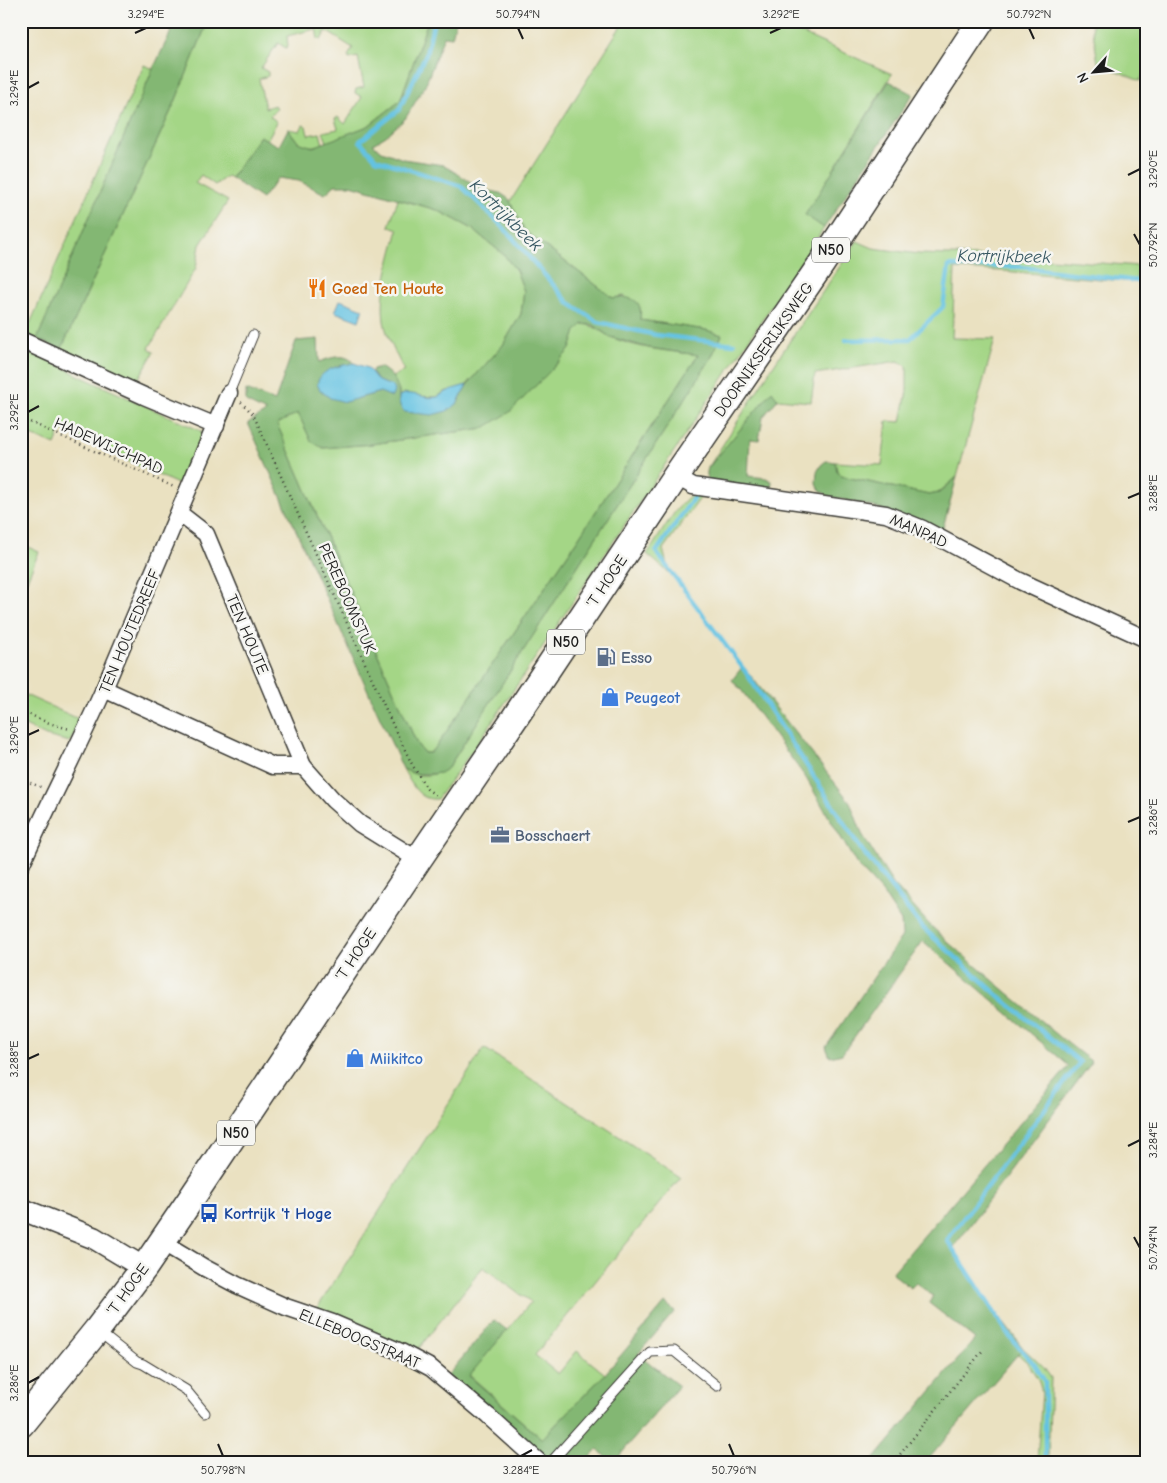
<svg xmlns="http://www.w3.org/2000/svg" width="1167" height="1483" viewBox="0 0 1167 1483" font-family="'Comic Neue',sans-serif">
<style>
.green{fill:#a4d686;stroke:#607951}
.forest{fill:#83b773;stroke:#506a48;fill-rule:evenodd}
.water{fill:#64c2e2;stroke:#406f7f}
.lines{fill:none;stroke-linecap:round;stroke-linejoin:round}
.stream{stroke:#64c2e2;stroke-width:4.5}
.service-casing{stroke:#3b3a35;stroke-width:11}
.minor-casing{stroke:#3b3a35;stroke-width:19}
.tertiary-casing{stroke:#3b3a35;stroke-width:24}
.primary-casing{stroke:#3b3a35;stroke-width:29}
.path{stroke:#3b3a35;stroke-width:2.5;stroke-dasharray:1 4;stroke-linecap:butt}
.service{stroke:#fff;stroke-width:9}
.minor{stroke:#fff;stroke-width:16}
.tertiary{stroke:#fff;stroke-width:21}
.primary{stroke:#fff;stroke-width:26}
.ticks{fill:none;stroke:#1c1c1c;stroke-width:2}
.labels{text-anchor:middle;stroke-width:5;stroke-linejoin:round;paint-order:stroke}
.shield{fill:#f6f6f2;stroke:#5d5d5c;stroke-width:1}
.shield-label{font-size:15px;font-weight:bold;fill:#1c1c1c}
.food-label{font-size:16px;font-weight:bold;fill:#c56008;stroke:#f6f6f2;text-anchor:start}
.street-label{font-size:16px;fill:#1c1c1c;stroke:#f6f6f2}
.service-label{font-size:16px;font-weight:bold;fill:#4e5e75;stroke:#f6f6f2;text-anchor:start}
.shop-label{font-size:16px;font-weight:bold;fill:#366cbe;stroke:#f6f6f2;text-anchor:start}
.transit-label{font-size:16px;font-weight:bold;fill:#164399;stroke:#f6f6f2;text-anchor:start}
.water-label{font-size:18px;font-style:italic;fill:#355661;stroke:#f6f6f2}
.neatline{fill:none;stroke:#1c1c1c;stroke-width:2}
.ticks-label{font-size:12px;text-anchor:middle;fill:#1c1c1c}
</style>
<rect width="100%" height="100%" fill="#f6f6f2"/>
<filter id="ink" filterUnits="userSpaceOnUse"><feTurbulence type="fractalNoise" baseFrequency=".02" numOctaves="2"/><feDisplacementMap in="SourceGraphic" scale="10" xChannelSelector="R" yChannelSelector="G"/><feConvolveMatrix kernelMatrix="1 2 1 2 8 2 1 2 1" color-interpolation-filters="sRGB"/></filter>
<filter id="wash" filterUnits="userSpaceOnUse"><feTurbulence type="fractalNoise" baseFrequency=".0096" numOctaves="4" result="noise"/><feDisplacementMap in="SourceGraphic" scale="20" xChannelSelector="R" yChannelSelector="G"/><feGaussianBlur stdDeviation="1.12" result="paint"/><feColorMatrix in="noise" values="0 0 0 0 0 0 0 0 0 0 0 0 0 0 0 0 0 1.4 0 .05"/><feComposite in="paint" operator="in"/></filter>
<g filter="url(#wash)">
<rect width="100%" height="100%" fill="#eae1c1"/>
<g class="green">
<polygon points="208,21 428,21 400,101 368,126 327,142 323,132 338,129 335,119 338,117 345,124 362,97 355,93 356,89 364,87 358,57 349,59 348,56 353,48 326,31 321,40 318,39 316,29 287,36 288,46 286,48 278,43 261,68 268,72 268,76 259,79 265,108 275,105 277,108 270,116 277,122 267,140 260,136 231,178 227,176 215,185 201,175 195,183 228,201 200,245 196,268 149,348 154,352 136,383 61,350 175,102"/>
<path d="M 624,21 L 796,21 L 794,30 L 892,74 L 806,215 L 824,228 L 476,746 L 437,799 C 418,801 411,782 403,769 C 406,770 411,773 415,774 C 426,777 439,774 448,768 L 710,360 L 722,335 L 706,330 L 640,320 L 640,308 L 624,296 L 613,298 L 525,231 L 510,202 Z"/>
<polygon points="1094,21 1146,21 1146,67 1140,81 1098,63 1092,25"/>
<polygon points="144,65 153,69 37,339 25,335"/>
<path d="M 303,125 L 306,126 L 308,135 L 320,133 L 323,144 C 305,150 298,143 288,129 L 300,131 Z"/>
<path d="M 398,199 L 437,210 L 471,228 L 503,254 L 516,270 L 524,291 L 521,314 L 503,345 L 467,385 L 444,392 L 437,397 L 417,396 L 404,393 L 399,396 L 399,390 L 392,377 L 404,371 C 397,355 387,339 384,321 C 380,290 391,258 398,229 L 389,226 Z"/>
<polygon points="857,241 873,248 919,254 1038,258 1138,266 1136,282 1002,271 955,269 952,338 995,339 957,477 938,493 929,495 841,476 837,471 835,462 882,465 887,421 901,422 907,391 907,366 898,361 815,374 811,402 778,399 772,392 708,468 771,369"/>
<path d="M 583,324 C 597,326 600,332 611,337 C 637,349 671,351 698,355 L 576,542 L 438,744 L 430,753 L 424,753 L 417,744 L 277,424 L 298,413 L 311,441 L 323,448 L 372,444 L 484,428 L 532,389 L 553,368 L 570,349 L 576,331 Z"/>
<polygon points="31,354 37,354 84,378 201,431 203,440 184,487 61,430 55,445 21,431 21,358"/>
<path d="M 695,492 L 704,493 L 663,549 L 669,573 L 647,554 C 661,535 675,505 695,492 Z"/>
<polygon points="21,544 39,552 24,587 21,586"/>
<polygon points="21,693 81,720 70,742 46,736 21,724"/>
<polygon points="484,1048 681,1177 535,1355 558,1374 577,1351 605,1374 542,1439 469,1375 531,1302 483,1267 416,1352 316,1310"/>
<polygon points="1023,1348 1044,1368 1051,1378 1048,1462 1037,1462 1042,1392 1038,1379 1027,1362 1018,1354"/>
</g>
<g class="forest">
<polygon points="176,21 208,21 175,102 61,350 37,339 153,69"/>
<path d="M 428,21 L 456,21 L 452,37 L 444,36 L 425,86 L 405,119 L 386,136 L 373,144 L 382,151 L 403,159 L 443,165 L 482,189 L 500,193 L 509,199 L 525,231 L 613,298 C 622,297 637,296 640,308 C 641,311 640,317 640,320 L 706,330 L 722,335 L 710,360 L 448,768 L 440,773 L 431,774 L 415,774 L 403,769 L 248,423 L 266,412 L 246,402 L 246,390 L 275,401 L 296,341 L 318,339 L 319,362 C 330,358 345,352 354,363 L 336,367 L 326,372 L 359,398 L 380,392 L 392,386 L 378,381 L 372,372 L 373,369 L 380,367 C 394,375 400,385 399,402 L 457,404 L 467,385 L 503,345 L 521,314 L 524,291 L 516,270 L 503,254 L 471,228 L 437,210 L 351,185 L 335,185 L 325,194 L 299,181 L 278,178 L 262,199 L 231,178 L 260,136 L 279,146 L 288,129 L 298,142 L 313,147 L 368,126 L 400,101 ZM 583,324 L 593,325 L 610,337 L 649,348 L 698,355 L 576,542 L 438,744 L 430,753 L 424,753 L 417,744 L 277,424 L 298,413 L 311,441 L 323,448 L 372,444 L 484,428 L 510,412 L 553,368 L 570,349 L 576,331 Z"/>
<polygon points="889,81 913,94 824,228 805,215"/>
<polygon points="772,391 778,399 763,417 759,440 750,439 748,476 766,478 772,481 771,491 707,481 707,472 708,468"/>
<polygon points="826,461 835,462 837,471 841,476 929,495 939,493 957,477 942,531 878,508 828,496 820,490 816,483 817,472 821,465"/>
<polygon points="743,666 850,802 862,834 893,884 903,895 928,923 950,944 1060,1037 1092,1062 953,1248 999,1317 1023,1348 926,1462 872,1462 975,1339 929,1303 933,1296 916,1283 911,1288 892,1273 1069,1066 923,941 842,1054 830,1057 826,1047 902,936 901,921 882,892 857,865 806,778 742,691 732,680"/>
<polygon points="665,1303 675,1311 638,1354 679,1386 614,1462 610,1462 598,1449 586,1462 547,1462 447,1376 494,1320 507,1330 469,1376 542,1439 605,1374"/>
</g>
<g class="water">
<polygon points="340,300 363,309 359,321 335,312"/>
<path d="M 354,363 L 368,368 L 378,381 L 392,386 L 394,391 L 392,397 L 380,392 L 345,402 L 330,398 L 320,390 L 317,384 C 321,368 340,366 354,363 Z"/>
<path d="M 467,385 L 457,404 L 447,411 L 432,415 L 405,412 L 401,408 L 399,402 L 399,396 C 411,389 424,400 437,397 C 440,396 442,394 444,393 C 451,389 459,387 467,385 Z"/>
</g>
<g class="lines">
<g class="stream">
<polyline points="434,21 426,54 399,110 360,141 376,159 461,186 504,228 569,303 598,322 656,335 734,344"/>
<polyline points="846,340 910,339 943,307 949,266 1021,267 1146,282"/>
<polyline points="694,497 656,552 745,671 861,849 922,927 1001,998 1080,1062 947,1240 976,1284 1010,1337 1034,1364 1045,1382 1045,1462"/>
</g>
</g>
</g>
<g filter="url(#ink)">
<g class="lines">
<g class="service-casing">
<g id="service">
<polyline points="229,393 253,335"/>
<polyline points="99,1332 137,1362 143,1364 186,1390 205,1413"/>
<polyline points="551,1462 650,1352 674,1351 717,1386"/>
</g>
</g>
<g class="minor-casing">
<g id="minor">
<polyline points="21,340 144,396 216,426"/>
<polyline points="676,476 693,486 886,514 923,529 1020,581 1146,639"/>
<polyline points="179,513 206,534 303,766 333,800 360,824 418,860"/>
<polyline points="104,689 273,766 303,766"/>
<path d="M 21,865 C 47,806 78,748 104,689 L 229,393"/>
<polyline points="162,1242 205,1268 237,1285 286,1307 333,1323 401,1352 431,1368 488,1416 539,1462"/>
</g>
</g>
<g class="tertiary-casing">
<polyline id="tertiary" points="21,1209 94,1238 144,1268"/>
</g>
<g class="primary-casing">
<polyline id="primary" points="21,1424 97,1330 144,1268 191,1199 418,860 514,719 676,476 822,263 981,21"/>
</g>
<g class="path">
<polyline points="241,402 253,414 396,732 413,766 427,789 438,797"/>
<polyline points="21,418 174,487"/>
<path d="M 21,709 C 36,719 53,725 70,729"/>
<polyline points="21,779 43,788"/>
<polyline points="894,1462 983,1350"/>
</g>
<use href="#service" class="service"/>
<use href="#minor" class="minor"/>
<use href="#tertiary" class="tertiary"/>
<use href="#primary" class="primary"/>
</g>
</g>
<path class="ticks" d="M 518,28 L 523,39M 1029,28 L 1034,39M 135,33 L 146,28M 770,33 L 781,28M 28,88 L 39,82M 1128,175 L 1140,169M 1134,234 L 1140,245M 28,412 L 39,406M 1128,498 L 1140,493M 28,735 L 39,730M 1128,822 L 1140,817M 28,1059 L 39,1054M 1128,1146 L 1140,1140M 1134,1237 L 1140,1248M 28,1383 L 39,1377M 218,1444 L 223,1456M 729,1444 L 734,1456M 521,1456 L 532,1450"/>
<defs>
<g id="restaurant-bare" transform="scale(1.5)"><path d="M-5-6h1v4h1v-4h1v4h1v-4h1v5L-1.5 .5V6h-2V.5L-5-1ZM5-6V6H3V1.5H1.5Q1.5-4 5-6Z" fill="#e8710a" stroke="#f6f6f2" stroke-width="2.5" paint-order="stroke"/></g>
<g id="fuel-bare" transform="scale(1.5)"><path d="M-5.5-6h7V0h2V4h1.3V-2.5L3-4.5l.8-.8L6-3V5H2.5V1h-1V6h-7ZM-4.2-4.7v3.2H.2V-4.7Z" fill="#5c6f8a" stroke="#f6f6f2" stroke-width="2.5" paint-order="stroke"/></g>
<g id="shop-bare" transform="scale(1.5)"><path d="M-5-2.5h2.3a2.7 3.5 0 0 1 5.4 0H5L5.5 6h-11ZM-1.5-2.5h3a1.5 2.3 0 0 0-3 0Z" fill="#3f7fe0" stroke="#f6f6f2" stroke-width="2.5" paint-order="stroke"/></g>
<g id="office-bare" transform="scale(1.5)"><path d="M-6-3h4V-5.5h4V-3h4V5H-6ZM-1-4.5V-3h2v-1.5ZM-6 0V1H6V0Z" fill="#5c6f8a" stroke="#f6f6f2" stroke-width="2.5" paint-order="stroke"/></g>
<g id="bus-bare" transform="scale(1.5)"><path d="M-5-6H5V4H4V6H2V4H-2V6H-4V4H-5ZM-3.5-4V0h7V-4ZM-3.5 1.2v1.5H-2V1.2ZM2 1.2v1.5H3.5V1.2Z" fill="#1a4fb4" stroke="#f6f6f2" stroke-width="2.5" paint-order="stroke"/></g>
</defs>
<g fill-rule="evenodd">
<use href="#restaurant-bare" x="317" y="288"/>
<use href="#fuel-bare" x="606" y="657"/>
<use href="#shop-bare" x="610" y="697"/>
<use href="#office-bare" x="500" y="835"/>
<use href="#shop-bare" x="355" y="1058"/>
<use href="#bus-bare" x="209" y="1213"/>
</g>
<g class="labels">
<g class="shield">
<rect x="812" y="237.5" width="38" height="25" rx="4"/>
<rect x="547" y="629.5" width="38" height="25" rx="4"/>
<rect x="217" y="1120.5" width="38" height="25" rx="4"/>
</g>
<g class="shield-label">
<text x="831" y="255">N50</text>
<text x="566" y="647">N50</text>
<text x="236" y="1138">N50</text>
</g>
<g class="food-label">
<text x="332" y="294">Goed Ten Houte</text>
</g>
<g class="street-label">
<text transform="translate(763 349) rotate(-55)" y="6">DOORNIKSERIJKSWEG</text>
<text transform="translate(109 445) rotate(24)" y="6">HADEWIJCHPAD</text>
<text transform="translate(919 530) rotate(24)" y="6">MANPAD</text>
<text transform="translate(606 581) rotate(-56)" y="6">'T HOGE</text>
<text transform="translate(348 598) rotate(66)" y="6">PEREBOOMSTUK</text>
<text transform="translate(129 631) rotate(-67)" y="6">TEN HOUTEDREEF</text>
<text transform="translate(248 634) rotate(67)" y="6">TEN HOUTE</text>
<text transform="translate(355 954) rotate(-56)" y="6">'T HOGE</text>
<text transform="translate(127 1289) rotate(-54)" y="6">'T HOGE</text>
<text transform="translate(360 1338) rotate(23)" y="6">ELLEBOOGSTRAAT</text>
</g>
<g class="service-label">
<text x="621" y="663">Esso</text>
<text x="515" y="841">Bosschaert</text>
</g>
<g class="shop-label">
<text x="625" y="703">Peugeot</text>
<text x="370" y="1064">Miikitco</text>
</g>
<g class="transit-label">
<text x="224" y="1219">Kortrijk 't Hoge</text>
</g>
<g class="water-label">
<text transform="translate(506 215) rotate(45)" y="6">Kortrijkbeek</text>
<text transform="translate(1004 256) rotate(1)" y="6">Kortrijkbeek</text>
</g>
</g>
<rect width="1167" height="1483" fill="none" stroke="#f6f6f2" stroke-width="55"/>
<g transform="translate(1094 72) rotate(243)" stroke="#f6f6f2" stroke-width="4" paint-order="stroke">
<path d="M0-4L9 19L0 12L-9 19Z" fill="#1c1c1c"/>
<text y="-8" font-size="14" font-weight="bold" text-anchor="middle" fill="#1c1c1c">N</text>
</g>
<rect x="28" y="28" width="1112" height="1428" class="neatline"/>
<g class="ticks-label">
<text x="146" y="18">3.294°E</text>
<text x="518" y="18">50.794°N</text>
<text x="781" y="18">3.292°E</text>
<text x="1029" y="18">50.792°N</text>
<text transform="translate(14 88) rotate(-90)" y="4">3.294°E</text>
<text transform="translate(1153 169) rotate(-90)" y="4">3.290°E</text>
<text transform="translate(1153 245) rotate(-90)" y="4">50.792°N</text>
<text transform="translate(14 412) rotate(-90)" y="4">3.292°E</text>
<text transform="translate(1153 493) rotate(-90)" y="4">3.288°E</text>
<text transform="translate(14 735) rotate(-90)" y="4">3.290°E</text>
<text transform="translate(1153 817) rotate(-90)" y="4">3.286°E</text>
<text transform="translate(14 1059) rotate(-90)" y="4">3.288°E</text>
<text transform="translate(1153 1140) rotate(-90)" y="4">3.284°E</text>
<text transform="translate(1153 1248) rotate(-90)" y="4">50.794°N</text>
<text transform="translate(14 1383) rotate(-90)" y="4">3.286°E</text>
<text x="223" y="1474">50.798°N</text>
<text x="521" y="1474">3.284°E</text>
<text x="734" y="1474">50.796°N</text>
</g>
</svg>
